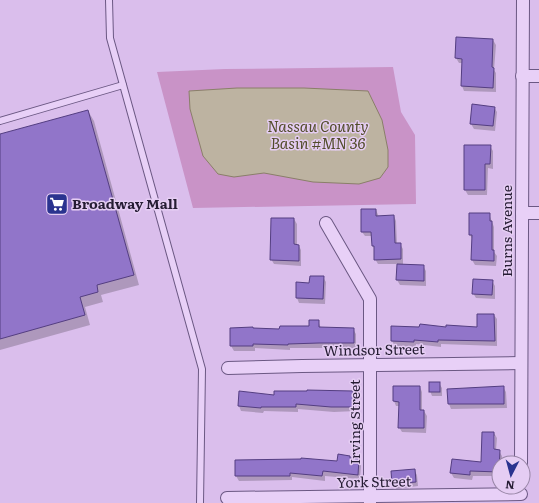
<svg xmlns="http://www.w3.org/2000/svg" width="539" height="503" viewBox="0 0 539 503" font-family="Literata,serif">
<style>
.green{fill:#c993c7}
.water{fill:#bdb3a1;stroke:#8a7f69}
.shadow{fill:#0003;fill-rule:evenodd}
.building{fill:#9175c9;stroke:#543e81}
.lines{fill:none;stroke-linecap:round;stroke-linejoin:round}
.service-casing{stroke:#6b5883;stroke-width:8}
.minor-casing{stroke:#6b5883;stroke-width:14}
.service{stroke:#e8d0f7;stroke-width:6}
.minor{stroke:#e8d0f7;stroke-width:12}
.labels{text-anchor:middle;stroke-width:3;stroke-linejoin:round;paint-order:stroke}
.poi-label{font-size:14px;font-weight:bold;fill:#251c33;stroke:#e5cdf3;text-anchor:start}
.street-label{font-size:14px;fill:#251c33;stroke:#e5cdf3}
.water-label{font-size:15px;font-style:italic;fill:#524d2b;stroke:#e5cdf3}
</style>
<rect width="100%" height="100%" fill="#dabeec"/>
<polygon class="green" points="393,67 401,112 415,135 416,204 193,208 157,72 225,69"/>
<polygon class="water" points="237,88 304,88 368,91 382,120 388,150 388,167 380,178 359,184 313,182 264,173 234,177 218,174 203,156 190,109 189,91"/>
<g class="shadow">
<polygon points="493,40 496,45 494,70 496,73 496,92 464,91 462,86 463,63 459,63 456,58"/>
<polygon points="494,107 497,112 495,131 474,129 471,124"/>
<polygon points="88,111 94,121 139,285 101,295 103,302 85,307 90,325 0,350 0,135"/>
<polygon points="490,146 493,151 493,169 488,168 487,195 468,195 465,190"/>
<polygon points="376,210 379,217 394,216 396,221 397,244 400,244 403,249 403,266 423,266 426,271 426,286 400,285 397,280 398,264 378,264 375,259 375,250 373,246 372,236 365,236 362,232"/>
<polygon points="489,214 494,227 494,252 497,256 496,266 475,265 472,260 473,240 470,235"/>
<polygon points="294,219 297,224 297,245 299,246 301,250 301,266 274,264 271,259"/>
<polygon points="323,277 326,282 325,304 299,303 297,298 310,284"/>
<polygon points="492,281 495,286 495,299 476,298 473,293"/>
<polygon points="494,315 497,319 497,346 441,344 441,347 416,344 416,347 395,346 392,341 447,328 478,328"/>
<polygon points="318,321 321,328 353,329 356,334 356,348 290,348 290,350 255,348 255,351 234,351 231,346 280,330 310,327"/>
<polygon points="439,383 442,388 442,396 432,396 430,391"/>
<polygon points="394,387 420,387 422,392 422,411 424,411 427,416 426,433 402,432 399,427 399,406 396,406 394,401"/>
<polygon points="503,387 506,392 507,408 451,409 449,404 448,390"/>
<polygon points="353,392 355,397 356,411 334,412 298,409 298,412 264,411 263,413 241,411 239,406"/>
<path d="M 494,433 L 497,438 L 496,450 L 499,451 L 502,456 L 502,463 L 499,463 L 499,476 L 473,476 L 472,480 L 454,478 L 451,473 L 482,463 ZM 493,436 L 495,436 L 495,454 L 493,454 Z"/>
<polygon points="350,457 351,460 359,460 361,465 360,479 325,476 325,481 292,477 292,480 239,481 236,476 302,460 338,462"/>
<polygon points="414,470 417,475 418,486 396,489 393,484"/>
</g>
<g class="building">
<polygon points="456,37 493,39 492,67 494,68 493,88 461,86 462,59 455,58"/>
<polygon points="472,104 495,107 493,126 470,124"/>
<polygon points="88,110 134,275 97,285 98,292 80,297 85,315 0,339 0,134"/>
<polygon points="464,145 491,145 490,164 485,164 485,190 464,190"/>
<polygon points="361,209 376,209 376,216 394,215 395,243 401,243 401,259 374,260 374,246 372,246 371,232 361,232"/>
<polygon points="469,213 490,213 490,221 492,221 492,250 494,250 494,261 471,260 472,235 469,235"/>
<polygon points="271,218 294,218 294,244 299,245 299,261 270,260"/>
<polygon points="397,264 424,265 424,281 396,280"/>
<polygon points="310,276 324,276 323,299 296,298 296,282 309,283"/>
<polygon points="473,279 493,280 492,295 472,294"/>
<polygon points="477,314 494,314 495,341 438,340 438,342 414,340 414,342 391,341 391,326 419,327 420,324 446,327 446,325 477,327"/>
<polygon points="309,320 319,320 319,327 354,328 354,343 319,343 288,344 288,345 253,344 253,346 230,346 230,328 253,327 253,328 279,329 280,326 309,326"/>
<rect x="429" y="382" width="11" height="10"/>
<polygon points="393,386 420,386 420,410 424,410 424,428 398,428 399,402 393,401"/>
<polygon points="504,386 504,404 448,404 447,389"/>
<polygon points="307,390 353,391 353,407 331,407 296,404 296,407 261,407 261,408 238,406 239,391 274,395 274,391 307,391"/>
<polygon points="482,432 494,432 494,449 500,450 499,472 470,471 470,475 450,473 452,459 481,462"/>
<polygon points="338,454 350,456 350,458 359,459 358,475 323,471 322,476 290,473 290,476 235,476 235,460 301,459 301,458 337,461"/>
<polygon points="415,469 416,482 392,484 391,471"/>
</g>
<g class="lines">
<g class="service-casing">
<g id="service">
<polyline points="109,0 110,38 202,369 200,503"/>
<polyline points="0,121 123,85"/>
</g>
</g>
<g class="minor-casing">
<g id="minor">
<polyline points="522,76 539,76"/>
<polyline points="522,213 539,213"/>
<polyline points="326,223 370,299 370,503"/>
<polyline points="228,368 302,366 521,363"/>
<polyline points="521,463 523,0"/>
<polyline points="227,498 521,494"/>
</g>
</g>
<use href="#service" class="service"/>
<use href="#minor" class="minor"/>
</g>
<defs>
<g id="supermarket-square" transform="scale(1.15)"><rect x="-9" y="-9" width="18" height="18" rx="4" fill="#2a338f" stroke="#e5cdf3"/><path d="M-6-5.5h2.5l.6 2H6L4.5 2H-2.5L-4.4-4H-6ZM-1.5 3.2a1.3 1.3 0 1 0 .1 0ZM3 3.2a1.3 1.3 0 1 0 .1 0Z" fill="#fff"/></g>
</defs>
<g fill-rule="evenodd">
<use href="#supermarket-square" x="57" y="204"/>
</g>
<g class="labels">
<g class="poi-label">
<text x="72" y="209">Broadway Mall</text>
</g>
<g class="street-label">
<text transform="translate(507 231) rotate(-90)" y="5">Burns Avenue</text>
<text transform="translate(374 350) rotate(-1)" y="5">Windsor Street</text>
<text transform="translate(355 422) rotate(-90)" y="5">Irving Street</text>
<text transform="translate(374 482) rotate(-1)" y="5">York Street</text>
</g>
<g class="water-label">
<text x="318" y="132">Nassau County<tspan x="318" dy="17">Basin #MN 36</tspan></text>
</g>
</g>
<g transform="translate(511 475) rotate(186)"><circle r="19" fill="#e5cdf3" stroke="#9886a6"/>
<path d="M0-3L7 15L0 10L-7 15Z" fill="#2a338f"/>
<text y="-6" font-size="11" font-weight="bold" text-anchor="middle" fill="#251c33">N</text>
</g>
</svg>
